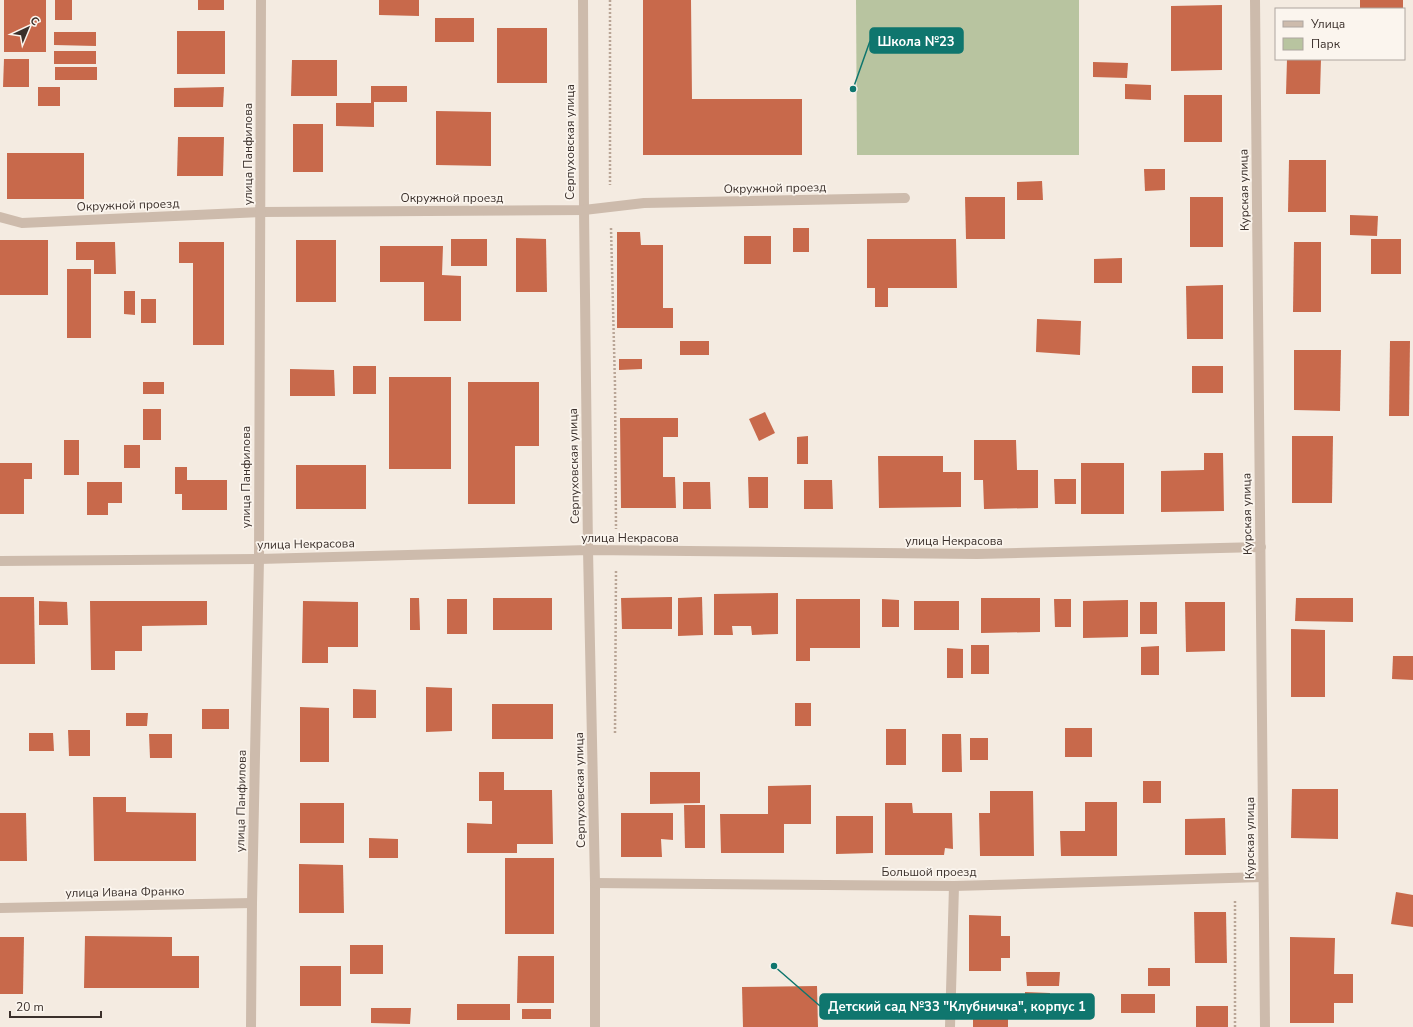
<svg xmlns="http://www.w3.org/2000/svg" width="1413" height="1027" viewBox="0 0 1413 1027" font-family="'Nunito Sans',sans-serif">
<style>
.green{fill:#b8c4a0}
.building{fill:#c8694b}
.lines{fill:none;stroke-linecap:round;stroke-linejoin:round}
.path{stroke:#b9a596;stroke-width:2.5;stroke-dasharray:2 2;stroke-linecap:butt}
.street{stroke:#cdbbac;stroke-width:10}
.labels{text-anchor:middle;stroke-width:3.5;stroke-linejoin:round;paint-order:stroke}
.street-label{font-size:12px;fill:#3b302b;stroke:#fbf5ee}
.leader{fill:none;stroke:#0f766e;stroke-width:1.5}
.callout-dot{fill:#0f766e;stroke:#fbf5ee;stroke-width:1.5}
.callout{fill:#0f766e;stroke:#0f766e;stroke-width:1.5}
.callout-label{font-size:13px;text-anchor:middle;font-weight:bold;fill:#fff}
</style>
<rect width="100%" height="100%" fill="#f4ebe1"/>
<polygon class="green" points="856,0 1079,0 1079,155 857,155"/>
<g class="building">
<rect x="4" y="0" width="42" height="52"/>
<rect x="55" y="0" width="17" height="20"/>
<rect x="198" y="0" width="26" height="10"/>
<polygon points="379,0 419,0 419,16 379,15"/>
<polygon points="643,0 691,0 692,99 802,99 802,155 643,155"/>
<rect x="1360" y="0" width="43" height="9"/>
<polygon points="1222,5 1222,70 1171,71 1171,6"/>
<rect x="435" y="18" width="39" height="24"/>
<rect x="497" y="28" width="50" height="55"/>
<rect x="177" y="31" width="48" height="43"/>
<polygon points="54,32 96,32 96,46 54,45"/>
<rect x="54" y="51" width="42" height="13"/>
<polygon points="4,59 29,59 29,87 3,87"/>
<polygon points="1287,59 1321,59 1320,94 1286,94"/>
<polygon points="292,60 337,60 337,96 291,96"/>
<polygon points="1093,62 1128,63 1127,78 1093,77"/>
<rect x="55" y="67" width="42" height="13"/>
<polygon points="1125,84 1151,85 1151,100 1125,99"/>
<polygon points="371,86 407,86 407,102 374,102 374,127 336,126 336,103 371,103"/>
<rect x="38" y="87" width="22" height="19"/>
<polygon points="224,87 223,107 174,107 174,88"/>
<rect x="1184" y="95" width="38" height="47"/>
<polygon points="436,111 491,112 491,166 436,165"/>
<rect x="293" y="124" width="30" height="48"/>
<polygon points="178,137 224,137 223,176 177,176"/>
<rect x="7" y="153" width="77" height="46"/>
<polygon points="1289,160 1326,160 1326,212 1288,212"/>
<polygon points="1144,169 1165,169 1165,190 1145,191"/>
<polygon points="1042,181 1043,200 1017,200 1017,182"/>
<polygon points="965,197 1005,197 1005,239 966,239"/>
<rect x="1190" y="197" width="33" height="50"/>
<polygon points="1350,215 1378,216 1377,236 1350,235"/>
<rect x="793" y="228" width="16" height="24"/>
<polygon points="617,232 640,232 641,245 663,245 663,308 673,308 673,328 617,328"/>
<rect x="744" y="236" width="27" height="28"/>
<polygon points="516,238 546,239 547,292 516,292"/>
<rect x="451" y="239" width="36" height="27"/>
<polygon points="867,239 956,239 957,288 888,288 888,307 875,307 875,288 867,288"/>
<rect x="1371" y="239" width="30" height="35"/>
<rect x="0" y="240" width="48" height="55"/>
<rect x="296" y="240" width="40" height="62"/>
<polygon points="76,242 115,242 116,274 94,274 94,260 76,260"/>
<polygon points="179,242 224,242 224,345 193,345 193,263 179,263"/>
<polygon points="1294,242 1321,242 1321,312 1293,312"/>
<polygon points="380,246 443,246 442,275 461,276 461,321 424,321 424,282 380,282"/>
<polygon points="1122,258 1122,283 1094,283 1094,259"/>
<rect x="67" y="269" width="24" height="69"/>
<polygon points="1223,285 1223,339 1187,339 1186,286"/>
<polygon points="124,291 135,291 135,315 124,314"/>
<rect x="141" y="299" width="15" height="24"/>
<polygon points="1037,319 1081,321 1080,355 1036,352"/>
<rect x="680" y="341" width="29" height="14"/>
<polygon points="1390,341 1410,341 1409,416 1389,416"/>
<polygon points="1294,350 1341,350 1340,411 1294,410"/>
<polygon points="619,359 642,359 642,369 619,370"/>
<rect x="353" y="366" width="23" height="28"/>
<rect x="1192" y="366" width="31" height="27"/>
<polygon points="290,369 334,370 335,396 290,396"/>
<rect x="389" y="377" width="62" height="92"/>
<rect x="143" y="382" width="21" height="12"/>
<polygon points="468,382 539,382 539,446 515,446 515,504 468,504"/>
<rect x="143" y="409" width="18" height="31"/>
<polygon points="765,412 775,433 759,441 749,419"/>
<polygon points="620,418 678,418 678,437 663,437 663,477 675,477 676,508 621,508"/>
<polygon points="808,436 808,464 797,464 797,437"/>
<polygon points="1292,436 1333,436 1332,503 1292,503"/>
<rect x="64" y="440" width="15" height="35"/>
<polygon points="974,440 1016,440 1017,470 1038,470 1038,508 984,509 983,480 974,480"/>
<rect x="124" y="445" width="16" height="23"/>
<polygon points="1204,453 1223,453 1224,511 1161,512 1161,471 1204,470"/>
<polygon points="878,456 943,456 943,472 961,472 961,507 879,508"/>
<polygon points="0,463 32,463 32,479 24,479 24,514 0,514"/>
<rect x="1081" y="463" width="43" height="51"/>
<rect x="296" y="465" width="70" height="44"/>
<polygon points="175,467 187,467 187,480 227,480 227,510 182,510 182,494 175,494"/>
<polygon points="748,477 768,477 768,508 749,508"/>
<polygon points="1054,479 1076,479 1076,504 1055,504"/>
<polygon points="804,480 832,480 833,509 804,509"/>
<polygon points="87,482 122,482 122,503 108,503 108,515 87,515"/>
<polygon points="683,482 710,482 711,509 683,509"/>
<polygon points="778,593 778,634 752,635 751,626 732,626 733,635 714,635 714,594"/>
<polygon points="0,597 34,597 35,664 0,664"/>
<polygon points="672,597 672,629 622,629 621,598"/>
<polygon points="702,597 703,635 678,636 678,598"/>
<polygon points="410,598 419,598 420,630 410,630"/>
<rect x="493" y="598" width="59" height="32"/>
<polygon points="981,598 1040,598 1040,632 981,633"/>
<polygon points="1296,598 1353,598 1353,622 1295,621"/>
<rect x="447" y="599" width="20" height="35"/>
<polygon points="796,599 860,599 860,648 810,648 810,661 796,661"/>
<polygon points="882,599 899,600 899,627 882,627"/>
<polygon points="1054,599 1071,599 1071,627 1055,627"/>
<polygon points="1128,600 1128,637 1083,638 1083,601"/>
<polygon points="39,601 67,602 68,625 39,625"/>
<polygon points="90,601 207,601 207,625 142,626 142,651 115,651 115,670 91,670"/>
<polygon points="303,601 358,602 358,647 328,647 328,663 302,663"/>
<rect x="914" y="601" width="45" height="29"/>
<rect x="1140" y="602" width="17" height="32"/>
<polygon points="1185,602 1225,602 1225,651 1186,652"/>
<polygon points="1291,629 1325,630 1325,697 1291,697"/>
<rect x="971" y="645" width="18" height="29"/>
<polygon points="1159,646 1159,675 1141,675 1141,647"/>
<polygon points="947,648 963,649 963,678 947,678"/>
<polygon points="1393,656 1413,656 1413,680 1392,679"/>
<polygon points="426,687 452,688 452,731 426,732"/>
<polygon points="353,689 376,690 376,718 353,718"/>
<rect x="795" y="703" width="16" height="23"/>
<rect x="492" y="704" width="61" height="35"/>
<polygon points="300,707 329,708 329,762 300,762"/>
<rect x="202" y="709" width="27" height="20"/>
<polygon points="126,713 148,713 147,726 126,726"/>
<rect x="1065" y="728" width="27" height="29"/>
<rect x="886" y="729" width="20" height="36"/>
<polygon points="68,730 90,730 90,756 69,756"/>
<polygon points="29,733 53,733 54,751 29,751"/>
<polygon points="149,734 172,734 172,758 150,758"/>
<polygon points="942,734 961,734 962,772 942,772"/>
<rect x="970" y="738" width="18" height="22"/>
<polygon points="479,772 504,772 504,790 552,790 553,844 517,844 517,853 467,853 467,823 492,824 492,801 479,801"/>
<polygon points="650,772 700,772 700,803 650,804"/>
<rect x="1143" y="781" width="18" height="22"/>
<polygon points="811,785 811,824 784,824 784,853 721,853 720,814 768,814 768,786"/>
<polygon points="1292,789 1338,789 1338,839 1291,838"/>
<polygon points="990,791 1033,791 1034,856 980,856 979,813 990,813"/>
<polygon points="93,797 126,797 126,812 196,813 196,861 94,861"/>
<polygon points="1085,802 1117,802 1117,856 1061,856 1060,831 1085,831"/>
<rect x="300" y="803" width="44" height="40"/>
<polygon points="885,803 912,803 913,813 952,813 953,849 945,848 944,855 885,855"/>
<polygon points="684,805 705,805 705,848 685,848"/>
<polygon points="0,813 26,813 27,861 0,861"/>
<polygon points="621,813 673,813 673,840 661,839 662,857 621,857"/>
<polygon points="836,816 873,816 873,853 836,854"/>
<polygon points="1225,818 1226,855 1185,855 1185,819"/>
<polygon points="369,838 398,839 398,858 369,858"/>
<rect x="505" y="858" width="49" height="76"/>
<polygon points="299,864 343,865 344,913 299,913"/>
<polygon points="1396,892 1413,895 1413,927 1391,924"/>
<polygon points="1194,912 1226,912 1227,963 1195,963"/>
<polygon points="969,915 1001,916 1001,936 1010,936 1010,958 1001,958 1001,971 969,971"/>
<polygon points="85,936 172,937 172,956 199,956 199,988 84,988"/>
<polygon points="0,937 24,937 23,994 0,994"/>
<polygon points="1290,937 1335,938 1334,974 1353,974 1353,1003 1334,1003 1334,1023 1290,1023"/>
<rect x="350" y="945" width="33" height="29"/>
<polygon points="518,956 554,956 554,1003 517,1003"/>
<rect x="300" y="966" width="41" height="40"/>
<rect x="1148" y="968" width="22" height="18"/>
<polygon points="1026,972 1060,972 1059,986 1027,986"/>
<polygon points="817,986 818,1027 743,1027 742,987"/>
<polygon points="1025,992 1050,993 1050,1007 1025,1007"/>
<rect x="1121" y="994" width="34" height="19"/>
<rect x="973" y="999" width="35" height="28"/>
<rect x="457" y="1004" width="53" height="16"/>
<rect x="1196" y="1006" width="32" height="21"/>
<polygon points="371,1008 411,1008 410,1024 371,1023"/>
<rect x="522" y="1009" width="29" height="10"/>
</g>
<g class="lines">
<g class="path">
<polyline points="610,0 610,185"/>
<polyline points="611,228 615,385 616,529"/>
<polyline points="615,733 616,570"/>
<polyline points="1235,1027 1235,900"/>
</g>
<g class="street">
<polyline points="583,0 584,210 588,550 595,883 595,1027"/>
<polyline points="1255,0 1265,1027"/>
<polyline points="0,217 22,223 261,212 584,210 644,203 905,198"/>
<polyline points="0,561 259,559 588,550 977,554 1261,547"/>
<polyline points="595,883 954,886 1263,877"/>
<polyline points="0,908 252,903"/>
<polyline points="251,1027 252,903 259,559 261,0"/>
<polyline points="950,1027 954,886"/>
</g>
</g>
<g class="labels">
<g class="street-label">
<text transform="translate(570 142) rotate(-90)" y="4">Серпуховская улица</text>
<text transform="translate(248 154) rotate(-90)" y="4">улица Панфилова</text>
<text transform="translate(775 188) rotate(-1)" y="4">Окружной проезд</text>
<text transform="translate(1244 190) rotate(-91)" y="4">Курская улица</text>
<text x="452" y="202">Окружной проезд</text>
<text transform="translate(128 205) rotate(-2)" y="4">Окружной проезд</text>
<text transform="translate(574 466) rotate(-91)" y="4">Серпуховская улица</text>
<text transform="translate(246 477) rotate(-90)" y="4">улица Панфилова</text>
<text transform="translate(1247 514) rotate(-91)" y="4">Курская улица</text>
<text x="630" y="542">улица Некрасова</text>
<text x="954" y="545">улица Некрасова</text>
<text transform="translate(306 544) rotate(-1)" y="4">улица Некрасова</text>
<text transform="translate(580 790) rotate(-91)" y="4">Серпуховская улица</text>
<text transform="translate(241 801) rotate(-89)" y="4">улица Панфилова</text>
<text transform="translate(1250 838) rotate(-90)" y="4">Курская улица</text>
<text x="929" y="876">Большой проезд</text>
<text transform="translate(125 892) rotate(-1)" y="4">улица Ивана Франко</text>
</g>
</g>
<path class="leader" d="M853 89L870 41M774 966L820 1006"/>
<g class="callout-dot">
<circle cx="853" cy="89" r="4"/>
<circle cx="774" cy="966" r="4"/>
</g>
<g class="callout">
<rect x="870" y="28" width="93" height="25" rx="4"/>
<rect x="820" y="994" width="274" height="25" rx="4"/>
</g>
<g class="callout-label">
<text x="916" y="46">Школа №23</text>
<text x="957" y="1011">Детский сад №33 "Клубничка", корпус 1</text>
</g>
<rect x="1275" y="8" width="130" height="52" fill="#fbf5ee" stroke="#aea6a0"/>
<rect x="1283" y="21" width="20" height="6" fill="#cdbbac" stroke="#aea6a0"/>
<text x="1311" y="28" font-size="12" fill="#3b302b">Улица</text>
<rect x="1283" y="38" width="20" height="12" fill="#b8c4a0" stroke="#aea6a0"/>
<text x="1311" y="48" font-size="12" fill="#3b302b">Парк</text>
<g transform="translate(28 28) rotate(44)" stroke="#fbf5ee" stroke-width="3" paint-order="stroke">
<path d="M0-3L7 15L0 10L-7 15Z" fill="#3b302b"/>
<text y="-6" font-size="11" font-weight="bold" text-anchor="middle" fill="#3b302b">С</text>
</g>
<path d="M10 1011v6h91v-6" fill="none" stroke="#3b302b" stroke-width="2"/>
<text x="16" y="1011" font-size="12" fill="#3b302b" stroke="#fbf5ee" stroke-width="3" paint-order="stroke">20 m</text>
</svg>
